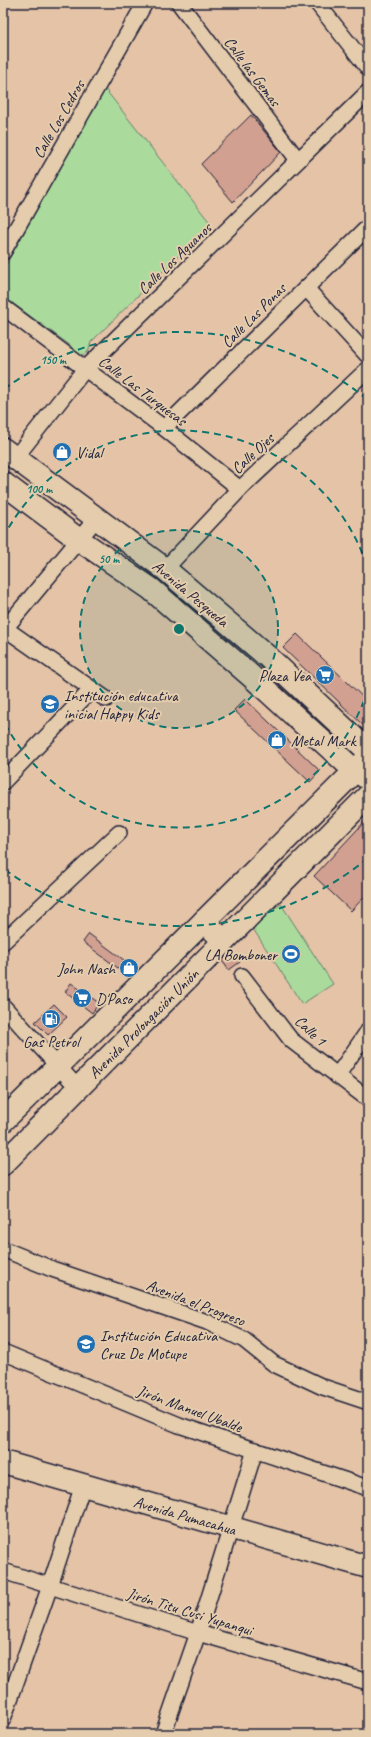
<svg xmlns="http://www.w3.org/2000/svg" width="371" height="1737" viewBox="0 0 371 1737" font-family="Caveat,sans-serif">
<style>
.green{fill:#aadb9c;stroke:#667e6c}
.building{fill:#d2a091;stroke:#22223b}
.lines{fill:none;stroke-linecap:round;stroke-linejoin:round}
.minor-casing{stroke:#22223b;stroke-width:18}
.tertiary-casing{stroke:#22223b;stroke-width:22}
.secondary-casing{stroke:#22223b;stroke-width:25}
.primary-casing{stroke:#22223b;stroke-width:25}
.minor{stroke:#e4ccac;stroke-width:15}
.tertiary{stroke:#e4ccac;stroke-width:19}
.secondary{stroke:#e4ccac;stroke-width:22}
.primary{stroke:#e4ccac;stroke-width:22}
.ring{fill:none;stroke:#0f766e;stroke-width:2;stroke-dasharray:7 5}
.labels{text-anchor:middle;stroke-width:4;stroke-linejoin:round;paint-order:stroke}
.street-label{font-size:16px;fill:#22223b;stroke:#e4ccac}
.poi-label{font-size:16px;fill:#22223b;stroke:#e4ccac;text-anchor:start}
.centre{fill:#0f766e;stroke:#e4ccac;stroke-width:2}
.ring-label{font-size:12px;text-anchor:middle;font-weight:bold;fill:#0f766e;stroke:#e4ccac;stroke-width:4;stroke-linejoin:round;paint-order:stroke}
</style>
<rect width="100%" height="100%" fill="#e4c3a7"/>
<filter id="ink" filterUnits="userSpaceOnUse"><feTurbulence type="fractalNoise" baseFrequency=".025" numOctaves="2"/><feDisplacementMap in="SourceGraphic" scale="8" xChannelSelector="R" yChannelSelector="G"/><feConvolveMatrix kernelMatrix="1 2 1 2 8 2 1 2 1" color-interpolation-filters="sRGB"/></filter>
<g filter="url(#ink)">
<g class="green">
<path d="M 105,89 L 211,224 L 91,342 L 88,352 C 82,356 78,357 72,352 L 71,346 L 3,296 L 3,270 Z"/>
<polygon points="281,904 333,984 302,1004 250,924"/>
</g>
<g class="building">
<polygon points="251,115 281,152 233,202 201,164"/>
<polygon points="297,634 368,702 368,730 283,648"/>
<polygon points="245,699 320,771 310,782 234,710"/>
<polygon points="368,818 368,893 351,911 314,876"/>
<polygon points="89,934 136,969 130,977 83,942"/>
<polygon points="232,951 240,962 229,970 222,961"/>
<polygon points="71,983 99,1003 92,1013 65,992"/>
<polygon points="54,1004 67,1017 48,1035 35,1022"/>
</g>
<g class="lines">
<g class="minor-casing">
<g id="minor">
<polyline points="179,3 298,160"/>
<polyline points="317,3 368,68"/>
<polyline points="3,252 145,3"/>
<polyline points="306,288 368,356"/>
<polyline points="3,307 164,428 240,489"/>
<polyline points="164,428 368,227"/>
<polyline points="15,458 85,369 368,92"/>
<polyline points="165,569 240,489 368,369"/>
<polyline points="3,627 106,699"/>
<polyline points="3,631 96,519"/>
<polyline points="3,782 92,689"/>
<polyline points="3,942 119,833"/>
<polyline points="242,976 291,1040 368,1099"/>
<polyline points="3,1006 78,1088"/>
<polyline points="337,1076 368,1031"/>
<polyline points="3,1249 52,1269 207,1322 244,1340 274,1364 323,1387 368,1402"/>
<polyline points="3,1352 179,1425 368,1488"/>
<polyline points="3,1571 198,1633 368,1682"/>
<polyline points="3,1719 50,1586 83,1485"/>
<polyline points="163,1734 198,1633 255,1450"/>
</g>
</g>
<g class="tertiary-casing">
<polyline id="tertiary" points="355,771 368,781"/>
</g>
<g class="secondary-casing">
<g id="secondary">
<polyline points="3,449 165,569 268,657 368,751"/>
<polyline points="3,483 78,539 151,589 251,676 355,771"/>
<polyline points="204,921 224,941"/>
</g>
</g>
<g class="primary-casing">
<g id="primary">
<polyline points="3,1121 368,758"/>
<polyline points="3,1164 368,796"/>
<polyline points="3,1462 368,1567"/>
</g>
</g>
<use href="#minor" class="minor"/>
<use href="#tertiary" class="tertiary"/>
<use href="#secondary" class="secondary"/>
<use href="#primary" class="primary"/>
</g>
</g>
<circle cx="179" cy="629" r="99" fill="#0f766e" fill-opacity=".12"/>
<g class="ring">
<circle cx="179" cy="629" r="99"/>
<path d="M368 689A198 198 0 0 1 3 720M3 538A198 198 0 0 1 368 569"/>
<path d="M368 858A297 297 0 0 1 4 869M4 389A297 297 0 0 1 368 400"/>
</g>
<defs>
<g id="shop-disc" transform="scale(1)"><circle r="9.5" fill="#1f6fb2" stroke="#e4ccac"/><path d="M-5-2.5h2.3a2.7 3.5 0 0 1 5.4 0H5L5.5 6h-11ZM-1.5-2.5h3a1.5 2.3 0 0 0-3 0Z" fill="#fff"/></g>
<g id="supermarket-disc" transform="scale(1)"><circle r="9.5" fill="#1f6fb2" stroke="#e4ccac"/><path d="M-6-5.5h2.5l.6 2H6L4.5 2H-2.5L-4.4-4H-6ZM-1.5 3.2a1.3 1.3 0 1 0 .1 0ZM3 3.2a1.3 1.3 0 1 0 .1 0Z" fill="#fff"/></g>
<g id="school-disc" transform="scale(1)"><circle r="9.5" fill="#1f6fb2" stroke="#e4ccac"/><path d="M0-5L7-2L0 1L-7-2ZM-4 1L0 2.5L4 1V4Q0 6-4 4Z" fill="#fff"/></g>
<g id="stadium-disc" transform="scale(1)"><circle r="9.5" fill="#1f6fb2" stroke="#e4ccac"/><path d="M0-5a6.5 5 0 1 0 0 10a6.5 5 0 1 0 0-10ZM-3.5-1.8h7v3.6h-7Z" fill="#fff"/></g>
<g id="fuel-disc" transform="scale(1)"><circle r="9.5" fill="#1f6fb2" stroke="#e4ccac"/><path d="M-5.5-6h7V0h2V4h1.3V-2.5L3-4.5l.8-.8L6-3V5H2.5V1h-1V6h-7ZM-4.2-4.7v3.2H.2V-4.7Z" fill="#fff"/></g>
</defs>
<g fill-rule="evenodd">
<use href="#shop-disc" x="62" y="452"/>
<use href="#supermarket-disc" x="325" y="675"/>
<use href="#school-disc" x="50" y="704"/>
<use href="#shop-disc" x="277" y="740"/>
<use href="#stadium-disc" x="291" y="954"/>
<use href="#shop-disc" x="129" y="968"/>
<use href="#supermarket-disc" x="82" y="998"/>
<use href="#fuel-disc" x="51" y="1019"/>
<use href="#school-disc" x="86" y="1344"/>
</g>
<g class="labels">
<g class="street-label">
<text transform="translate(253 71) rotate(53)" y="6">Calle las Gemas</text>
<text transform="translate(58 119) rotate(-60)" y="6">Calle Los Cedros</text>
<text transform="translate(174 258) rotate(-44)" y="6">Calle Los Aguanos</text>
<text transform="translate(253 315) rotate(-45)" y="6">Calle Las Ponas</text>
<text transform="translate(143 390) rotate(37)" y="6">Calle Las Turquesas</text>
<text transform="translate(252 453) rotate(-43)" y="6">Calle Ojes</text>
<text transform="translate(191 593) rotate(40)" y="6">Avenida Pesqueda</text>
<text transform="translate(143 1023) rotate(-45)" y="6">Avenida Prolongación Unión</text>
<text transform="translate(311 1030) rotate(43)" y="6">Calle 1</text>
<text transform="translate(196 1302) rotate(21)" y="6">Avenida el Progreso</text>
<text transform="translate(190 1408) rotate(20)" y="6">Jirón Manuel Ubalde</text>
<text transform="translate(185 1515) rotate(16)" y="6">Avenida Pumacahua</text>
<text transform="translate(190 1611) rotate(17)" y="6">Jirón Titu Cusi Yupanqui</text>
</g>
<g class="poi-label">
<text x="76" y="458">Vidal</text>
<text x="311" y="681" text-anchor="end">Plaza Vea</text>
<text x="64" y="701">Institución educativa<tspan x="64" dy="18">inicial Happy Kids</tspan></text>
<text x="291" y="746">Metal Mark</text>
<text x="277" y="960" text-anchor="end">LA Bomboner</text>
<text x="115" y="974" text-anchor="end">John Nash</text>
<text x="96" y="1004">D'Paso</text>
<text x="51" y="1047" text-anchor="middle">Gas Petrol</text>
<text x="100" y="1341">Institución Educativa<tspan x="100" dy="18">Cruz De Motupe</tspan></text>
</g>
</g>
<circle cx="179" cy="629" r="6" class="centre"/>
<g class="ring-label">
<text x="53" y="364">150 m</text>
<text x="39" y="493">100 m</text>
<text x="109" y="563">50 m</text>
</g>
<rect width="371" height="1737" fill="none" stroke="#e4ccac" stroke-width="16"/>
<rect x="8" y="8" width="355" height="1721" fill="none" stroke="#22223b" stroke-width="1.5" filter="url(#ink)"/>
</svg>
